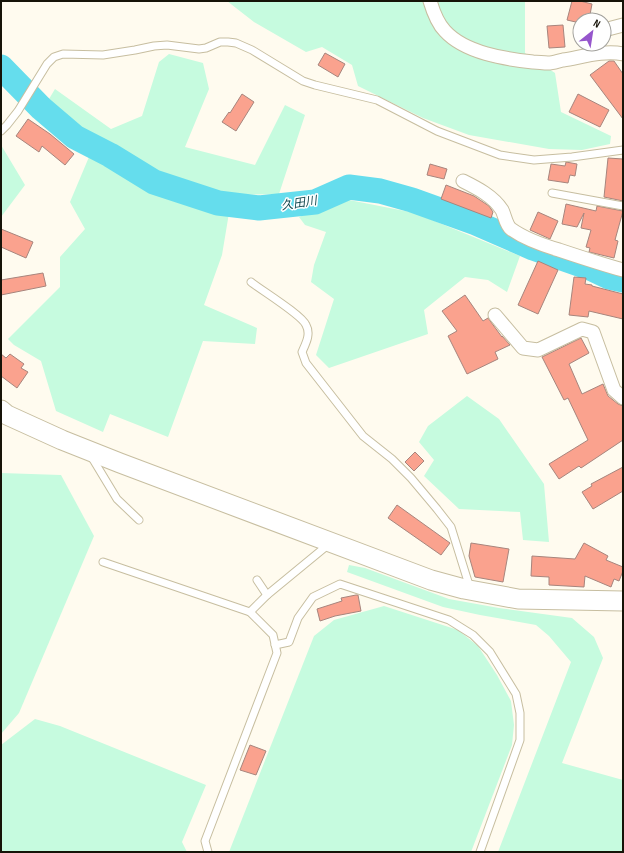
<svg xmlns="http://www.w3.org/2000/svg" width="624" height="853" viewBox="0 0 624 853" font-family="'Sofia Sans Condensed','Noto Sans JP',sans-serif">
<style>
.green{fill:#c6fbdf}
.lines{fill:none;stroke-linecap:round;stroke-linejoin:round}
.river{stroke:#65dded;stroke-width:25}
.building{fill:#faa28e;stroke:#a7857d}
.lane-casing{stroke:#c7bea0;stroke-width:9}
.street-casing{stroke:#c7bea0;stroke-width:15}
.secondary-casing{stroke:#c7bea0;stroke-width:21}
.lane{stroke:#fff;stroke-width:7}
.street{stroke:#fff;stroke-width:13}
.secondary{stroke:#fff;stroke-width:19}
.labels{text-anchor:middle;stroke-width:3;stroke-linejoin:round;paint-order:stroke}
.water-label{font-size:12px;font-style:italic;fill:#0f464d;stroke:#fff}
</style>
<rect width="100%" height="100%" fill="#fffbef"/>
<g class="green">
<polygon points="227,1 525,1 525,53 555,73 561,112 611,136 610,144 582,150 549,149 469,135 423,118 358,86 352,65 322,47 306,52 254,22"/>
<polygon points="169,54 203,63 209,89 185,147 255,165 285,105 305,115 279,194 232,195 222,255 204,305 257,328 255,344 203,341 168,437 110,414 103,432 56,411 41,361 14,345 8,339 60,287 60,257 85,229 70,202 97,138 46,104 55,89 111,129 142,116 159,62"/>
<polygon points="1,145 25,185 1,217"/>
<polygon points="344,199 415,213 520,256 507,292 488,280 465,277 424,310 428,334 329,368 316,355 334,299 311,282 314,265 326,232 305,225 299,217"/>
<polygon points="467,396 499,419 544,484 549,542 523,540 520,512 459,509 424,476 434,460 419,442 428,426"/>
<polygon points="1,473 61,475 94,536 19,713 1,734"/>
<polygon points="349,565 365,568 449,599 499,608 572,618 594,637 603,658 562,763 623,780 623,852 498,852 571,662 549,636 536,625 480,615 443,607 347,572"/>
<polygon points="384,606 458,630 478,646 497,675 511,701 514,725 512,745 471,852 229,852 314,636 334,620"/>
<polygon points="35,719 60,726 206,785 182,842 187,852 1,852 1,745"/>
</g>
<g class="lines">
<polyline class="river" points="1,67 41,108 75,137 110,155 154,182 218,203 259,208 315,202 349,187 380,191 412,200 476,223 533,248 590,268 609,277 623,280"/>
</g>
<g class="building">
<polygon points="572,1 580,1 592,4 589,20 580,20 580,23 567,20"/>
<polygon points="563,25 565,47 549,48 547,26"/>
<polygon points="325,53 345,64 338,77 318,65"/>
<polygon points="609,61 614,61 623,74 623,119 590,75"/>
<polygon points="242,94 254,102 236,131 222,122 229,112 230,113"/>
<polygon points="578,94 609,110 600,127 569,112"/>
<polygon points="28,119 50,134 74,154 65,165 42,146 39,152 16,136"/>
<polygon points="608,158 623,159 623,201 604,197"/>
<polygon points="566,162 577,164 575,176 570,175 568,183 548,180 551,164 565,166"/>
<polygon points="430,164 447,169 444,179 427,175"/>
<polygon points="446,185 474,196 489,206 493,212 491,218 441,199"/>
<polygon points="566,204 596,211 597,206 623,211 615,240 618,241 614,258 589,252 590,248 586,247 591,230 581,228 584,213 577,227 562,224"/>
<polygon points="538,212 558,221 550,239 530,230"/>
<polygon points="1,229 33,242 26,258 1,247"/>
<polygon points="538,261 558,270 538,314 518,305"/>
<polygon points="43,273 46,286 1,295 1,280"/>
<polygon points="574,277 586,278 585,284 592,285 592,286 623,294 623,319 589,311 588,317 569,315"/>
<polygon points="465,295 483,321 488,318 499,333 502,337 502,336 510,345 495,352 498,359 467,374 448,336 457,331 442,311"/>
<polygon points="581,338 589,353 569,364 582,394 603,384 608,396 618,404 623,406 623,440 581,468 579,466 559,479 549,464 588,440 568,398 564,400 542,357"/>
<polygon points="1,354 6,358 10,354 24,364 21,368 28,372 17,388 1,376"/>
<polygon points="415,452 424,461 414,471 405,462"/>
<polygon points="623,467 623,491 593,509 582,492 592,486 591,484"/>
<polygon points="397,505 450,543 441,555 388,518"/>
<polygon points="471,543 509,549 503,582 475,577 469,556"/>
<polygon points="584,543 608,556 606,560 623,567 623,571 619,581 614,579 611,587 585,576 584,587 549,585 549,577 531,576 532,556 575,559"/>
<polygon points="356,595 358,595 361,611 335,616 320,621 317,609 342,601 341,598"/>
<polygon points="250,745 266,751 256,775 240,770"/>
</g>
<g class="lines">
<g class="lane-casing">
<g id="lane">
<polyline points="1,131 7,125 18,111 47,64 54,57 63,54 103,55 135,50 154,46 167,45 199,49 206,48 220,42 228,42 236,43 252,50 303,81 315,85 377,100 437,131 500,155 534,160 572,157 623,150"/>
<polyline points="552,193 623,206"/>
<path d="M 251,282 C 261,290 302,315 306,325 C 311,334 306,343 302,352 L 306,363 L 363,436 L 392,459 L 411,478 L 437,509 L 451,527 L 470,588"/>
<polyline points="91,456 117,499 139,520"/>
<polyline points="103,562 250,612 267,595 329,544"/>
<polyline points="257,580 267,595"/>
<polyline points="275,645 289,642 298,618 313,597 340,584 449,620 473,635 490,652 516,694 520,713 520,740 480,852"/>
<polyline points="208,852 205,841 277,653 273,635 250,612"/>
</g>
</g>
<g class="street-casing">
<g id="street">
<path d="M 430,1 C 433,11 437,23 445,31 C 465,53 505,59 533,62 C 538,62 543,63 548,63 C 553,63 558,61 563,60 C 582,57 604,50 623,54"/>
<polyline points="604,30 623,25"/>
<path d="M 463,181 C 477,188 493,196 502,210 C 505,216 506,225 511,229 C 525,239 542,245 559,250 C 580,257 601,264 623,270"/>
<polyline points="495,315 523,348 538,350 582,329 593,332 614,390 623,398"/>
</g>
</g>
<g class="secondary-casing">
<polyline id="secondary" points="1,410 7,415 62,440 120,463 431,580 464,589 518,599 623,601"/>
</g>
<use href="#lane" class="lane"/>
<use href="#street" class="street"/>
<use href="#secondary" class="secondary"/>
</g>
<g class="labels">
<g class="water-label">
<text transform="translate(299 203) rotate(-9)" y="4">久田川</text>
</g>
</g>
<rect width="624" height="853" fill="none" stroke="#161308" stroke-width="4"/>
<g transform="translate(592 32) rotate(30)"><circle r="19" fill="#ffffff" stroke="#a2a19c"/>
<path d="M0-3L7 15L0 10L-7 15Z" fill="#9656cc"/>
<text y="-6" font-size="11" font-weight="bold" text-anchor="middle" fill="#161308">N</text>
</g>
</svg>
